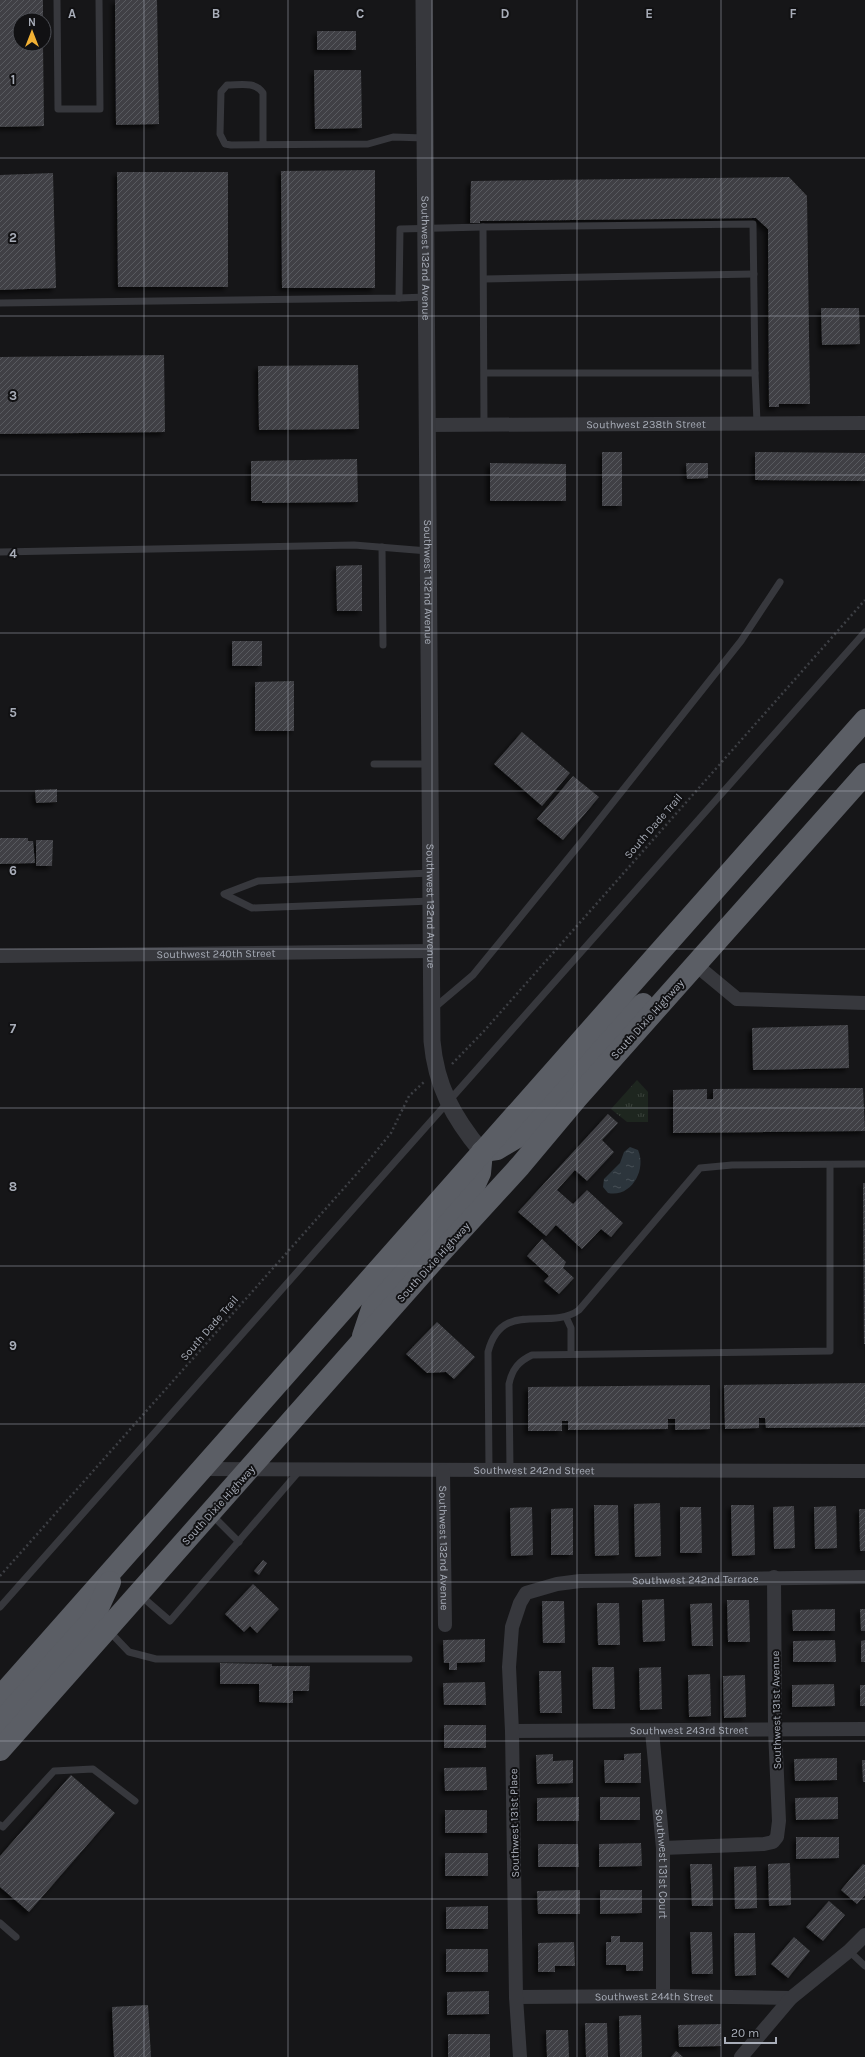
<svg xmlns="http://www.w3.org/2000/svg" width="865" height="2057" viewBox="0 0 865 2057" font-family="Karla,sans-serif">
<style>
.park{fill:url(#park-tufts)}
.water{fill:url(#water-ripples)}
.building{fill:url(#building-hatch);filter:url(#shadow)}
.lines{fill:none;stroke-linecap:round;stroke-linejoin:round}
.path{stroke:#3d3f44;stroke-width:2.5;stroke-dasharray:2 3;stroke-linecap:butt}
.service{stroke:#37383d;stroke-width:7}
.minor{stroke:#37383d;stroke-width:14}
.tertiary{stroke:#37383d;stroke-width:17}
.trunk{stroke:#5b5e65;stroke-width:22}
.grid{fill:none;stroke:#a8adb8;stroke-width:1;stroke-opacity:0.55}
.labels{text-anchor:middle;stroke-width:4;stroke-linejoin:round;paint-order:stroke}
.street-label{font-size:11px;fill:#a8adb8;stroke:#111113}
.grid-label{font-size:13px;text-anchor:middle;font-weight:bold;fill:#a8adb8;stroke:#111113;stroke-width:4;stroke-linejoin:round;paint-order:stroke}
</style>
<defs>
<pattern id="park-tufts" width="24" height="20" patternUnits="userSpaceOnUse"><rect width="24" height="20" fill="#1e261f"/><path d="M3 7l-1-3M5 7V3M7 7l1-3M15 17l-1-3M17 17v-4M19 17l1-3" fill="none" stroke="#3c433d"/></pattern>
<pattern id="water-ripples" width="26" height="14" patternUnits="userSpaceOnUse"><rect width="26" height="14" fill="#2c353c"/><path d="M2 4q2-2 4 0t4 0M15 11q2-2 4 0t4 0" fill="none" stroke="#485056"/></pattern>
<pattern id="building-hatch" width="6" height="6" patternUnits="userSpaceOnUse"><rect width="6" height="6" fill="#404145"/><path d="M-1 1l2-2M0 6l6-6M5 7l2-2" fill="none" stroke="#595a5e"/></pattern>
<filter id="shadow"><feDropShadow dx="-3.5" dy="3.5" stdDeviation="2" flood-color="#0009"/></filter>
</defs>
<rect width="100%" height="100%" fill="#161618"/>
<polygon class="park" points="637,1080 648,1092 648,1122 627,1122 611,1109"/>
<path class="water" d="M 630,1147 L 638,1150 C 647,1170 631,1198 608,1193 L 603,1187 L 604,1179 L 620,1163 L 624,1152 Z"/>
<g class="building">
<polygon points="0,0 43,0 43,20 20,20 20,44 43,44 44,126 0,127"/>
<polygon points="115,0 157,0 159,124 116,125"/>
<rect x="317" y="31" width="39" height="19"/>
<polygon points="314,70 361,70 362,128 315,129"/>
<polygon points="375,170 375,288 282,288 281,171"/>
<polygon points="117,172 228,172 228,287 118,287"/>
<polygon points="53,173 56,288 0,290 0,175"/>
<polygon points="789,177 807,196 810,404 779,404 779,407 769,407 768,229 756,218 480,221 480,223 470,223 471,181"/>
<polygon points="821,308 859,308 860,344 822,345"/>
<polygon points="164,355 165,432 0,434 0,357"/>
<polygon points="358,365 359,429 259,430 258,366"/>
<rect x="602" y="452" width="20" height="54"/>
<polygon points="755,452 865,453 865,481 755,480"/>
<polygon points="357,459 358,502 262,503 262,501 251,501 251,461"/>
<polygon points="490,463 566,464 566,501 490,501"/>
<polygon points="686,463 708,463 708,478 687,479"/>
<polygon points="362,565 362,611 337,611 336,566"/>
<rect x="232" y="641" width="30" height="25"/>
<polygon points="294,681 294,731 255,731 255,682"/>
<polygon points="522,732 570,773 542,806 494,764"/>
<polygon points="573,776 599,797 563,840 537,819"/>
<polygon points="57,789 57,802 36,803 35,790"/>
<polygon points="0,838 28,838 28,841 33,841 35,863 0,864"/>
<polygon points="36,840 53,840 52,866 36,866"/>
<polygon points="848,1025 849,1068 753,1070 752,1028"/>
<polygon points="863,1088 865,1131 673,1133 673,1090 707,1089 707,1099 713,1099 713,1089"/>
<polygon points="608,1114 618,1123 602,1140 614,1152 587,1181 575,1170 557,1190 573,1204 587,1190 623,1223 611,1237 601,1229 582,1249 556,1225 546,1236 518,1212"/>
<polygon points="863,1183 865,1183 865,1344 864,1344"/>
<polygon points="542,1239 566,1262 563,1268 574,1278 559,1294 544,1281 549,1276 527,1256"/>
<polygon points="437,1322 475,1357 454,1379 446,1372 427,1373 406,1354"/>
<polygon points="865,1383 865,1427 766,1428 765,1418 759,1418 759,1428 725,1429 724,1385"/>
<polygon points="710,1385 710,1429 675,1430 675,1419 668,1419 668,1429 568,1430 568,1421 562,1421 562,1431 528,1431 528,1387"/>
<polygon points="660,1503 661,1556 635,1557 634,1504"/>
<polygon points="594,1505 618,1505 619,1555 595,1556"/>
<polygon points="731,1505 754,1505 755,1555 732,1556"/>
<polygon points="794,1506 795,1548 774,1549 773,1507"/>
<polygon points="836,1506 837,1548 815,1549 814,1507"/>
<polygon points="532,1507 533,1555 511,1556 510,1508"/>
<polygon points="680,1507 701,1507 702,1553 680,1553"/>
<polygon points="573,1508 573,1555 551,1555 551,1509"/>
<polygon points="859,1509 865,1509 865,1551 860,1551"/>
<polygon points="263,1560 267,1563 259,1575 254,1571"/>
<polygon points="253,1584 279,1609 257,1633 250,1626 244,1632 225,1614"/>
<polygon points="664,1599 665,1641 643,1642 642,1600"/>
<polygon points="727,1600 749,1600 750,1642 728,1642"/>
<polygon points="542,1601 564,1601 565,1643 543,1643"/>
<polygon points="597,1603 619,1603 620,1645 598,1645"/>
<polygon points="712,1603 713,1646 692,1646 690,1604"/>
<polygon points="835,1609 835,1631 793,1631 792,1610"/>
<polygon points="860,1609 865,1609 865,1631 861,1631"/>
<polygon points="485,1639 485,1662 457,1663 457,1670 449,1670 449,1663 444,1663 443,1640"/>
<polygon points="835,1640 836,1662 793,1662 793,1641"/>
<polygon points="865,1640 865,1662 861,1662 861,1641"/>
<polygon points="220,1663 272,1664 272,1666 310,1666 309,1691 293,1691 293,1703 259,1702 259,1684 220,1684"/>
<polygon points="592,1667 614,1667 615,1709 593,1709"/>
<polygon points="661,1667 662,1709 640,1710 639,1668"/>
<polygon points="539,1671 561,1671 562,1713 540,1713"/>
<polygon points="710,1674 711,1716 689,1717 688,1675"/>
<polygon points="745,1675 746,1717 724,1718 723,1676"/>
<polygon points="485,1682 486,1705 444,1705 443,1683"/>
<polygon points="834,1684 835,1706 792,1707 792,1685"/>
<rect x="860" y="1685" width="5" height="21"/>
<rect x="444" y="1725" width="42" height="23"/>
<polygon points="641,1753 641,1783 605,1783 604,1760 624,1760 624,1754"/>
<polygon points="553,1754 553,1761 573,1760 573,1783 537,1784 536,1755"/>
<polygon points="837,1758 837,1780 795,1781 794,1759"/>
<polygon points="862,1760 865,1760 865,1782 863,1782"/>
<polygon points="486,1767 487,1790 445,1791 444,1768"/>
<polygon points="71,1775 115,1813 29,1912 0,1887 0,1856"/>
<polygon points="579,1797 579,1821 537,1821 537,1798"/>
<rect x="600" y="1797" width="40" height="23"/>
<polygon points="838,1797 838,1819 796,1820 795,1798"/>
<rect x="445" y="1810" width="42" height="23"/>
<polygon points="796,1837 839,1837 839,1858 796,1859"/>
<polygon points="641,1843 642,1866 599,1867 599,1844"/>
<polygon points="538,1844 578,1844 579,1867 538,1867"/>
<rect x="445" y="1853" width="43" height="23"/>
<polygon points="790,1863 791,1905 769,1906 768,1864"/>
<polygon points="690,1864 712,1864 713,1906 692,1906"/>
<polygon points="863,1864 865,1865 865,1895 857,1904 841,1890"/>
<polygon points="756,1866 757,1908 735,1909 734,1867"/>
<polygon points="580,1890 580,1914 538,1914 537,1891"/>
<polygon points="600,1890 642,1890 642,1913 600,1914"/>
<polygon points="829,1901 845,1915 823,1941 806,1927"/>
<polygon points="488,1906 488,1929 446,1929 446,1907"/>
<polygon points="690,1932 712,1932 713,1974 692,1974"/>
<polygon points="734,1933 755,1933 756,1975 735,1976"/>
<polygon points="611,1936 620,1936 620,1942 643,1942 643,1971 626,1971 626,1965 606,1965 606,1942 611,1942"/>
<polygon points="794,1937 810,1951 788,1978 771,1964"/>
<polygon points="574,1942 575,1966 555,1966 555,1972 538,1972 538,1943"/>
<rect x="446" y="1949" width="42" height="23"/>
<polygon points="489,1991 489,2014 447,2015 447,1992"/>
<polygon points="148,2005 151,2057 114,2057 112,2007"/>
<polygon points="641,2015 642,2057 620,2057 619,2016"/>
<polygon points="585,2023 607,2023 608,2057 586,2057"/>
<polygon points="721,2024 721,2046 679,2047 678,2025"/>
<polygon points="546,2030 568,2030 569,2057 547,2057"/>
<rect x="448" y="2034" width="42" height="23"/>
<polygon points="676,2051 683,2057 671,2057"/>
</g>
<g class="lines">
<g class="path">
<polyline points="452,1064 484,1031 865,600"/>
<polyline points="0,1576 369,1160 391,1133 409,1096 424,1082"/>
</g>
<g class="service">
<polyline points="57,0 58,109 100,109 99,0"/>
<path d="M 263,144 L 263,93 C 255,81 240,85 227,85 L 221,92 L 220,134 L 225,144 L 231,145 L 368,144 L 393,137 L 425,138"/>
<polyline points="484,279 754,274"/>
<polyline points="399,298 426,297"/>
<polyline points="0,303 399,298 400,229 483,227"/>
<polyline points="484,373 755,373 753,224 483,227 484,425"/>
<polyline points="755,373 757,423"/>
<polyline points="382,547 383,645"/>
<polyline points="0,552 354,545 428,551"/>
<polyline points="374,764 431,764"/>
<polyline points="430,873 258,881 224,894 252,908 431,901"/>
<polyline points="434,1008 473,975 584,839 741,641 780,582"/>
<polyline points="566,1317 571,1328 571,1353"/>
<path d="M 489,1470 L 488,1352 C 502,1298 549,1332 579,1310 L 700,1168 L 732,1165 L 865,1164"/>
<path d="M 510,1470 L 509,1384 C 512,1369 519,1361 532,1355 L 830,1351 L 830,1165"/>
<polyline points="212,1515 239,1542"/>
<polyline points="140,1595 170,1621 301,1469"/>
<polyline points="0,1607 865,632"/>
<polyline points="109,1631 129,1652 156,1659 409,1659"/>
<polyline points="0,1825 3,1827 54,1771 93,1769 135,1801"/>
<polyline points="0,1923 16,1937"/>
<polyline points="849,1951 865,1966"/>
</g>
<g class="minor">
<path id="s1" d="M 427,425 L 865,423"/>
<path id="s2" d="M 0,956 L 432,951"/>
<polyline points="696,965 737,999 865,1003"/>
<path id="s3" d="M 202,1469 L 865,1471"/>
<path id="s4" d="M 443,1471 L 445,1625"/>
<path id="s5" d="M 512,1731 L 865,1729"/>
<path id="s6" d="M 652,1731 L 663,1848 L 663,1996"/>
<polyline points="663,1848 764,1844 773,1842 777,1837 779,1821 775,1730 774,1577"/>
<path id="s7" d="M 516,1997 L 663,1996 L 791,1998"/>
<path id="s8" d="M 520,2057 L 516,1997 L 512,1731 L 509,1667 L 512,1627 L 520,1603 L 526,1593 L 557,1584 L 580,1581 L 865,1577"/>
<polyline points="741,2057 791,1998 849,1951 865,1935"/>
</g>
<path class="tertiary" id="s9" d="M 424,0 L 432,1041 C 436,1086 453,1117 482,1152"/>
<g class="trunk">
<polyline points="483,1151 497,1149 524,1133 608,1038 643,1004"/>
<polyline points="363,1336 373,1306 470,1195 480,1173 482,1152"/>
<polyline points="0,1697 865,720"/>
<polyline points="0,1723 93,1619 110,1582"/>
<polyline points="0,1750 433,1261 520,1166 577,1098 865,774"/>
</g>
</g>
<path class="grid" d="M 144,0 L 144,2057M 288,0 L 288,2057M 432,0 L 432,2057M 577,0 L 577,2057M 721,0 L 721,2057M 0,158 L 865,158M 0,316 L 865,316M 0,475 L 865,475M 0,633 L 865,633M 0,791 L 865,791M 0,949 L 865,949M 0,1108 L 865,1108M 0,1266 L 865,1266M 0,1424 L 865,1424M 0,1582 L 865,1582M 0,1741 L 865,1741M 0,1899 L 865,1899"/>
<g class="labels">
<g class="street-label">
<text dy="4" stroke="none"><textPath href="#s9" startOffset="258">Southwest 132nd Avenue</textPath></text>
<text dy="4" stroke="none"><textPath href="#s1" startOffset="219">Southwest 238th Street</textPath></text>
<text dy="4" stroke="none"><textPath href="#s9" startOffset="582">Southwest 132nd Avenue</textPath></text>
<text transform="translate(653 826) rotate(-49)" y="4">South Dade Trail</text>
<text dy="4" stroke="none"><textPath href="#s9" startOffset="906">Southwest 132nd Avenue</textPath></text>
<text dy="4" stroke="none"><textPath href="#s2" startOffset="216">Southwest 240th Street</textPath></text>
<text transform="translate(647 1019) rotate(-48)" y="4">South Dixie Highway</text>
<text transform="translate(433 1262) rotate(-48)" y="4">South Dixie Highway</text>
<text transform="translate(209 1328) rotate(-49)" y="4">South Dade Trail</text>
<text dy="4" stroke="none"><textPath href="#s3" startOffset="332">Southwest 242nd Street</textPath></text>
<text transform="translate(218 1505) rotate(-48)" y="4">South Dixie Highway</text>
<text dy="4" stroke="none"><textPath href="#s4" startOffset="77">Southwest 132nd Avenue</textPath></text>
<text dy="4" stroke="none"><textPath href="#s8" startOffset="638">Southwest 242nd Terrace</textPath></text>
<text transform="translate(776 1710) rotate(-91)" y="4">Southwest 131st Avenue</text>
<text dy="4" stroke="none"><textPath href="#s5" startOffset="177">Southwest 243rd Street</textPath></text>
<text transform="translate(514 1823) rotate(-91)" y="4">Southwest 131st Place</text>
<text dy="4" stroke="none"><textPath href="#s6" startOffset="133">Southwest 131st Court</textPath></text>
<text dy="4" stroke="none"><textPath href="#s7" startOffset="138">Southwest 244th Street</textPath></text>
</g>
</g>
<g class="grid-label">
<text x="72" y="18">A</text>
<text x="216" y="18">B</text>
<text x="360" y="18">C</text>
<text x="505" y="18">D</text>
<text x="649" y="18">E</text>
<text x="793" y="18">F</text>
<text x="13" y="84">1</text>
<text x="13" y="242">2</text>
<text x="13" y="400">3</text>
<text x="13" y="558">4</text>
<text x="13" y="717">5</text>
<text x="13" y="875">6</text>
<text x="13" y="1033">7</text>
<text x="13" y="1191">8</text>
<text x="13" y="1350">9</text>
</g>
<g transform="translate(32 32)"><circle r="19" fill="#111113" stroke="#4d4f55"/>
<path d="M0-3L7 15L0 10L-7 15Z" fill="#f2b134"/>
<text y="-6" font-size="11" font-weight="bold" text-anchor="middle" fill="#a8adb8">N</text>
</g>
<path d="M725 2037v6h51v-6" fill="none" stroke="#a8adb8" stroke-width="2"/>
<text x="731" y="2037" font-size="12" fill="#a8adb8" stroke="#111113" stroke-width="3" paint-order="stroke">20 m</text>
</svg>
